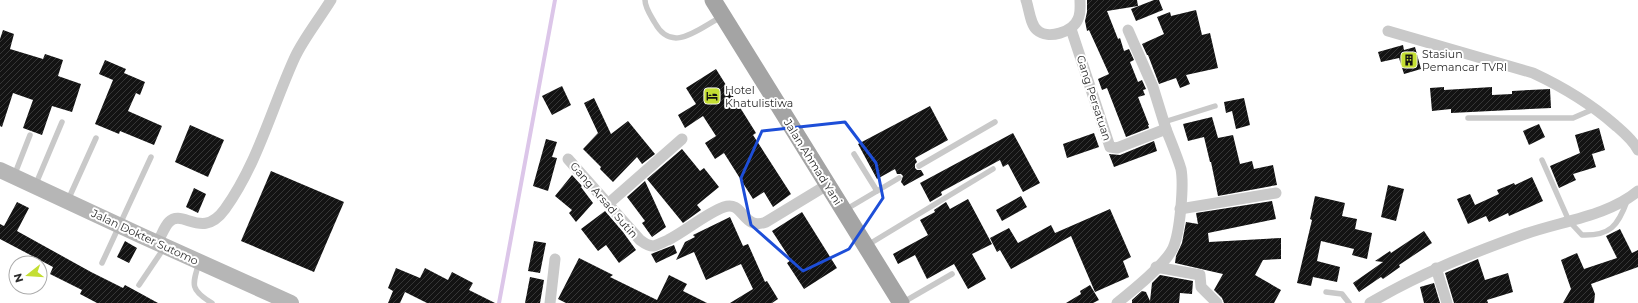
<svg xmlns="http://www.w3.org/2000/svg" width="1638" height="303" viewBox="0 0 1638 303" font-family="Montserrat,sans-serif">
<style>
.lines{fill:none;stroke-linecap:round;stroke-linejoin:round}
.stream{stroke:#dcc6e9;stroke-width:4}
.building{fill:url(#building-hatch)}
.lane{stroke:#c9c9c9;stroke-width:5.5}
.street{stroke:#c9c9c9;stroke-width:11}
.secondary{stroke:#b6b6b6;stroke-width:16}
.primary{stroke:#a4a4a4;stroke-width:17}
.marked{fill:none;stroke:#1d4ed8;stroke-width:3;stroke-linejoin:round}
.labels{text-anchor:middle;stroke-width:4;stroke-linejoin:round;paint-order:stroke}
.poi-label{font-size:11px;fill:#2c2c2c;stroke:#fff;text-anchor:start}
.street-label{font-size:11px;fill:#2c2c2c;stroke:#fff}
</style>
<defs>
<pattern id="building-hatch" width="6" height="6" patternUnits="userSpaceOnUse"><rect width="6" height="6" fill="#131313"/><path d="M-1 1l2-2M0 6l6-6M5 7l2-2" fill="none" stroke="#363636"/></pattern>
</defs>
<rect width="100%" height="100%" fill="#fff"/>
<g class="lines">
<polyline class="stream" points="499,303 555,0"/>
</g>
<g class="building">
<polygon points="1087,0 1137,0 1138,6 1107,11 1118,39 1120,38 1124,51 1129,49 1134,60 1130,62 1138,82 1142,80 1146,89 1143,90 1145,95 1138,97 1149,125 1148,125 1149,128 1126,137 1107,88 1102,90 1098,79 1109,74 1089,30 1087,31 1085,21 1087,12"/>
<polygon points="1154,0 1159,0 1163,10 1136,21 1131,9"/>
<polygon points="1196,10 1202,35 1210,33 1218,68 1186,75 1190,84 1180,88 1176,78 1159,84 1148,55 1147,55 1142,44 1164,34 1157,17 1170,12 1171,16"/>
<polygon points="3,30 14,34 10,49 43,59 45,54 63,60 58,76 81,84 72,112 52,106 42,135 23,128 33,100 13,93 2,127 0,126 0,39"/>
<polygon points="1403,45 1404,50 1415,47 1421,69 1404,74 1399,58 1381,62 1378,52"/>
<polygon points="105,60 126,69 124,73 145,82 140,95 136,93 128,111 162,126 154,145 120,131 119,134 95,124 113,80 99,74"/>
<polygon points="716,69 756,133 753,135 791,194 773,207 764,192 753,199 724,153 715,159 705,143 716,136 703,116 685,128 678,115 696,104 686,88"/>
<polygon points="562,86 571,105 552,115 542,96"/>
<polygon points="1444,87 1444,90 1492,87 1492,95 1512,94 1512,91 1550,89 1551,108 1451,113 1451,109 1432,111 1430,88"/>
<polygon points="594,98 611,134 628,121 655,154 642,164 637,157 613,182 600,169 601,167 583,149 598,133 584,103"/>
<polygon points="1244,98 1250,125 1236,129 1232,111 1226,113 1224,102"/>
<polygon points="930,106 948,140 915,158 917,162 915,164 915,168 917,170 921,170 924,175 904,186 901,182 903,176 901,174 897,174 895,169 877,179 858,144"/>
<polygon points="1212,117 1218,138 1233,135 1240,164 1252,161 1254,169 1273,165 1277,185 1218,196 1211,162 1210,162 1204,137 1188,141 1183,124"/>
<polygon points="1539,124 1545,137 1529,145 1523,131"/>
<polygon points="190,125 224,140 208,177 175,162"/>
<polygon points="1599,128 1605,150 1592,154 1596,167 1573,174 1576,180 1559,188 1550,166 1580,153 1575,135"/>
<polygon points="1013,133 1040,183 1023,192 1008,164 1003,167 1000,160 941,192 942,195 930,202 920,183"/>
<polygon points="1094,133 1099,147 1067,158 1063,144"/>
<polygon points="546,139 557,142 552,157 557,158 548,191 533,186"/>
<polygon points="1154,141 1157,151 1114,167 1109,154 1120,155"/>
<polygon points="682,149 700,171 704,168 719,187 697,205 701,210 683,223 647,179"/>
<polygon points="271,171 344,202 314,272 241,241"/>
<polygon points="572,175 582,186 581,187 593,203 576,222 569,213 572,210 555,196"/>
<polygon points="1532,177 1543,201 1509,216 1508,213 1489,222 1486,216 1468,224 1457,199 1470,194 1475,205 1499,194 1497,190 1514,183 1515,185"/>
<polygon points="645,181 666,227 652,237 642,223 645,221 627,197"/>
<polygon points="1388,185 1404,189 1396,221 1381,217"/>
<polygon points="194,188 206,194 198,213 186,207"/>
<polygon points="1021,196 1027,207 1002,221 996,210"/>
<polygon points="1315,196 1345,203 1342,216 1357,219 1355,229 1372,233 1367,259 1352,255 1354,249 1321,241 1317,261 1340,267 1337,282 1313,277 1311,286 1297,283 1312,220 1310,219"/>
<polygon points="968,199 992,244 972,254 986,279 968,289 954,264 927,279 915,255 898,264 893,254 928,235 920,220 935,212 934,210 946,202 950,209"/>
<polygon points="1272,201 1276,219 1208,233 1209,242 1281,238 1281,259 1263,260 1255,275 1281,290 1274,303 1224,303 1222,298 1214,290 1223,274 1175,263 1176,256 1182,243 1186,222 1198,224 1196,213"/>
<polygon points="17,202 29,208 17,231 91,272 123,288 125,285 158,303 97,303 80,294 82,290 50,274 53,267 0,239 0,224 4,226"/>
<polygon points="1110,209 1131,257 1123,261 1129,277 1095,292 1071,236 1011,269 1000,250 997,252 990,238 1009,228 1018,243 1051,225 1055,233"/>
<polygon points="605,211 623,232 636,250 619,263 606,245 598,251 581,229"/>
<polygon points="802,212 837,268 804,289 787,263 791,260 772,231"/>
<polygon points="730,217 743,246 748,244 765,282 767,281 778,299 772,303 730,303 753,289 741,264 706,280 694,252 676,260 685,242 695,237 693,235"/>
<polygon points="1620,229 1632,253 1638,250 1638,267 1591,284 1595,294 1594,303 1563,303 1571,289 1561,260 1577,253 1584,269 1617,258 1606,236"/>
<polygon points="1424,231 1432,243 1399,265 1400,267 1383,279 1381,277 1359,292 1353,283 1383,262 1375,261 1390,251 1391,253"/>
<polygon points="125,241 137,248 129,263 117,257"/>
<polygon points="534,241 546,243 540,273 528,271"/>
<polygon points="674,245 677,253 656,263 651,254"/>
<polygon points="579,258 613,275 610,277 657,300 669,275 687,284 683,291 707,303 566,303 558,299"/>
<polygon points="1478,259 1485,280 1508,273 1513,292 1487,300 1488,303 1454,303 1445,273"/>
<polygon points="396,268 420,278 425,268 448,280 452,272 473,283 469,290 495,303 427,303 405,292 400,303 388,303 393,291 388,288"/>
<polygon points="1160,275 1193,281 1192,294 1180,293 1179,303 1132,303 1132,300 1142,291 1146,292 1150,301 1152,283"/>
<polygon points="530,277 544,280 540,303 525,303"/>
<polygon points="1434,283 1440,303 1424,303 1420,287"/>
<polygon points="1090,285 1099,300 1093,303 1066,303 1081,294 1080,291"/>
</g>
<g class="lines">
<g class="lane">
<path d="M 645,0 C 645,8 651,16 655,23 C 672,54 698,29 721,17"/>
<polyline points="1468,118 1573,118 1596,108"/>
<polyline points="1164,122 1215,106"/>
<polyline points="854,154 877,191"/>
<path d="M 1542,160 L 1569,221 L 1582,235 C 1610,236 1618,226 1627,201"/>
<polyline points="919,166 995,122"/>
<polyline points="14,176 30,135"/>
<polyline points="35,186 62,122"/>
<polyline points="68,200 96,138"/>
<polyline points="845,210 899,178"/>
<polyline points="866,246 993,169"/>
<polyline points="102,263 151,157"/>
<path d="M 199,263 C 192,285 190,290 212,303"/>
<polyline points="139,285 164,248"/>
<polyline points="1326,292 1342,294 1349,303"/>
<polyline points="902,303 952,274"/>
</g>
<g class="street">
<path d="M 1026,0 C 1029,8 1030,24 1037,30 C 1048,40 1073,32 1078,19 C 1081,13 1080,6 1080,0"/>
<path d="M 1071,29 L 1110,147 L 1117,148 L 1166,129 C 1171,142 1177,156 1181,169 C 1184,185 1180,233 1173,248 C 1165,265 1132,291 1117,303"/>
<polyline points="1128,30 1153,87 1166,129"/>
<path d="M 1388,31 L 1533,73 C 1563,87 1590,103 1615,125 C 1623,132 1633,140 1638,150"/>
<path d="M 568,159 L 640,240 C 644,243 648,246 653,246 C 658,245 663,242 668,240 C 686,231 705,214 724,207 C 744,200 742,231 766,222 L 827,185"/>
<polyline points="608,204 682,139"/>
<polyline points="1180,209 1276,193"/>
<path d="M 157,243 C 161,237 164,227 169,222 C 183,208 202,241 225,209 C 258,163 272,107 295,57 C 304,38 320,18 331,0"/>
<polyline points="1156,267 1200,275 1201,287 1217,303"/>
<polyline points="1436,268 1447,303"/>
<polyline points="550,303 555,259"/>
<path d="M 1370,303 C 1419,274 1472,253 1525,234 C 1562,221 1608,216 1638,191"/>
</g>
<polyline class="secondary" points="0,170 142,236 291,303"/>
<polyline class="primary" points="713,0 901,303"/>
</g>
<path class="marked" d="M 845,122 L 876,163 L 883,198 L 849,249 L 803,271 L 751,225 L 741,178 L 762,131 Z"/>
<defs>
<g id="building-square" transform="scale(0.9)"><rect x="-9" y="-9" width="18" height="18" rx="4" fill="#c4de33" stroke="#fff"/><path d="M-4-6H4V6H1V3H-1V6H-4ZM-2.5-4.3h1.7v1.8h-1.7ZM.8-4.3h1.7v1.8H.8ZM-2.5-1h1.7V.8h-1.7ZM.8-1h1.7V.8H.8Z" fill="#111"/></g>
<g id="hotel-square" transform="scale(0.9)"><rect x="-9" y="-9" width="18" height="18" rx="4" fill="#c4de33" stroke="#fff"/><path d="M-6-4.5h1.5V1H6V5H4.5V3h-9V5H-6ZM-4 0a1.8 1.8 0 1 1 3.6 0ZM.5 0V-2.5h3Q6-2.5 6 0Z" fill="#111"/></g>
</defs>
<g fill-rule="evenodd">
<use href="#building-square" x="1409" y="60"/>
<use href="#hotel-square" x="712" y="96"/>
</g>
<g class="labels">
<g class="poi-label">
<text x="1422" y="58">Stasiun<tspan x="1422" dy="13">Pemancar TVRI</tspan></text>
<text x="725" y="94">Hotel<tspan x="725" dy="13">Khatulistiwa</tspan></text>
</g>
<g class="street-label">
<text transform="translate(1094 98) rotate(72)" y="4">Gang Persatuan</text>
<text transform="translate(813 162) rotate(58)" y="4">Jalan Ahmad Yani</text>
<text transform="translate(604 200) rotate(49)" y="4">Gang Arsad Sutin</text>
<text transform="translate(145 237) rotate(25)" y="4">Jalan Dokter Sutomo</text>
</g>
</g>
<g transform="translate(28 275) rotate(253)"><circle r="19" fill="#ffffff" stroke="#ababab"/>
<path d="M0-3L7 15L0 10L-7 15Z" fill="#c4de33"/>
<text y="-6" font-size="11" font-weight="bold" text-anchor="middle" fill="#2c2c2c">N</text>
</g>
</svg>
